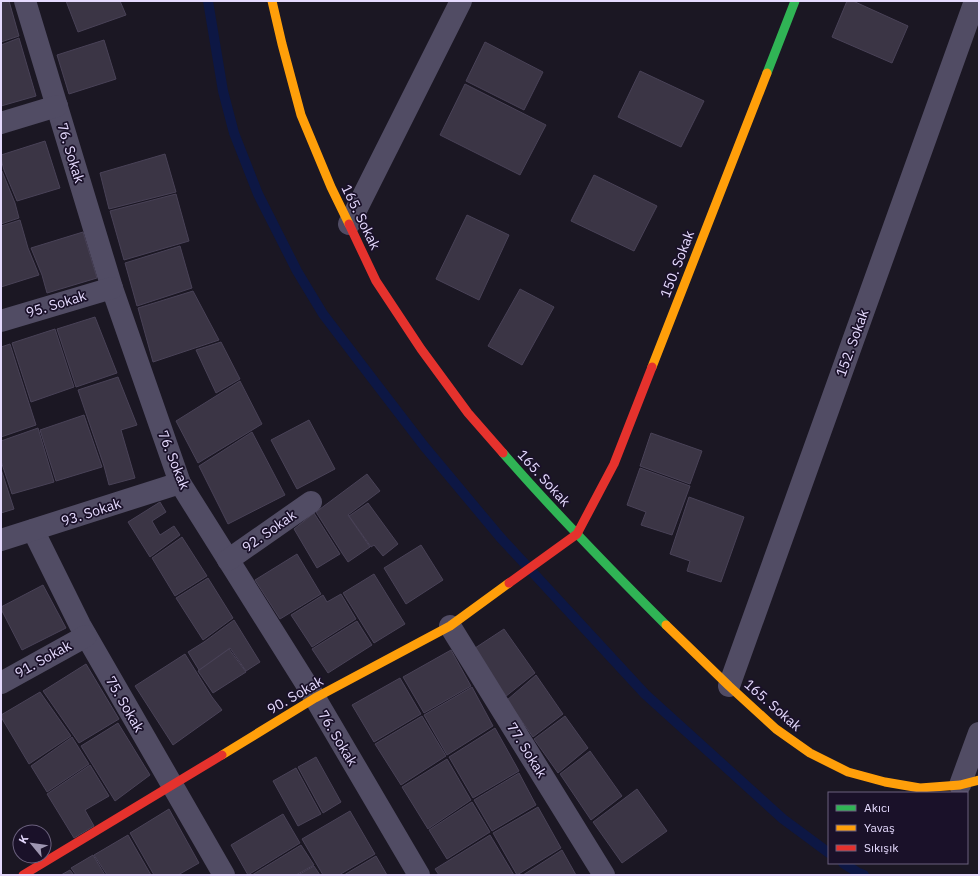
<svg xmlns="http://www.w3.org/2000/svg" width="980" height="876" viewBox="0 0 980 876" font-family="'IBM Plex Sans',sans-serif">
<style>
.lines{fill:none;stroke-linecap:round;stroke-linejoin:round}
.stream{stroke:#0d1744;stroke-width:10}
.building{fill:#3b3545;stroke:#494257}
.street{stroke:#514c64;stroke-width:22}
.fast{stroke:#30b455;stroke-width:9}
.slow{stroke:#ff9f0a;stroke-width:9}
.jam{stroke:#e5322d;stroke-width:9}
.labels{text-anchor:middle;stroke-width:3.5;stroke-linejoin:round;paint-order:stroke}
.street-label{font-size:14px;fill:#e5dafe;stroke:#1a1129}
</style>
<rect width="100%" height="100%" fill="#1b1723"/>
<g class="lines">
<g class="stream">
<polyline points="208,1 223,91 234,133 258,194 297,271 323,314 371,377 424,446 500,537 645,694 783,819 829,853"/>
<polyline points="843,863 857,872 864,875"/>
</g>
</g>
<g class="building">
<polygon points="1,1 9,1 19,36 1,42"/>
<polygon points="66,1 120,1 126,15 78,32"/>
<polygon points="847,1 853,1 908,26 892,63 832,37"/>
<polygon points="19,38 36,96 1,106 1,45"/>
<polygon points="104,40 116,79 69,94 57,55"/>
<polygon points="485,42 543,72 524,110 466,81"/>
<polygon points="640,71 704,101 681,147 618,117"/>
<polygon points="465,84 546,125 520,175 440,135"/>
<polygon points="45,141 60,188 17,201 4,170 1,159 1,155"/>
<polygon points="165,154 176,192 109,209 100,173"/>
<polygon points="1,171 2,171 15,203 19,218 1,224"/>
<polygon points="594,175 657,206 634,251 571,221"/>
<polygon points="176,194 189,241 124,260 110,211"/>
<polygon points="467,215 509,235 479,300 436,279"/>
<polygon points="20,220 28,248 39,275 1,287 1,226"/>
<polygon points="83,232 97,278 47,293 42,275 31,248"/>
<polygon points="180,246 192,288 137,306 125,263"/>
<polygon points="520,289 554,307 522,365 488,346"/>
<polygon points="193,291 219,340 153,362 138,308"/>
<polygon points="95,317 117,373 76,387 57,329"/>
<polygon points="55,329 74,387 31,402 12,343"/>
<polygon points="221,342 240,379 216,393 196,350"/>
<polygon points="10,344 36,425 1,437 1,347"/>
<polygon points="118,377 137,425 121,430 135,478 109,485 104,466 78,390"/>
<polygon points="240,381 262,424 198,463 176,421"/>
<polygon points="84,415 102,467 56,481 40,430"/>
<polygon points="309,420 335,469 297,489 271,440"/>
<polygon points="38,428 54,482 12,494 1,461 1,441"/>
<polygon points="252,432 285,495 228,524 199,466"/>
<polygon points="651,433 702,451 690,484 640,466"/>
<polygon points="640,468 690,486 672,535 641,525 646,512 627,505"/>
<polygon points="1,469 14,509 1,513"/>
<polygon points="367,474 380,491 348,515 370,547 348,562 342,553 316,512"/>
<polygon points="689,497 744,517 721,582 687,571 690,561 670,554"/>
<polygon points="160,502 166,512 152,521 160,535 174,526 180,535 150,557 128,522"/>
<polygon points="368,503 398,544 383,556 374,545 371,547 349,516"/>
<polygon points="314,513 340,554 317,568 294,529"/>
<polygon points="182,537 207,576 175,596 152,558"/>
<polygon points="421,545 443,580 406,604 384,568"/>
<polygon points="297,554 321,594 280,619 255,580"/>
<polygon points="374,574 405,624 374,643 343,593"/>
<polygon points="208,578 233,618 203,640 176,598"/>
<polygon points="43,585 66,628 22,650 1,609 1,607"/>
<polygon points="341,594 356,619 312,647 291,615 323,595 327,602"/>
<polygon points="234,620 260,662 246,671 230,648 199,670 188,652 204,642"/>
<polygon points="357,621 372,645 328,673 312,649"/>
<polygon points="504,629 535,673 505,697 472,650"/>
<polygon points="229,649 246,672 213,693 198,671"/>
<polygon points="451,650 471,686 424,713 403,677"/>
<polygon points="185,654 212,697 222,710 173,745 135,686"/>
<polygon points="86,664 119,719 79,743 43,691"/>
<polygon points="536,675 563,714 533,737 507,700"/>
<polygon points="400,678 421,714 374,742 352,705"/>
<polygon points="472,687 493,726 447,755 424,715"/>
<polygon points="40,692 71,736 29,764 1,717 1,715"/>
<polygon points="422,716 446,756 401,785 375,744"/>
<polygon points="565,716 588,748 558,773 534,739"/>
<polygon points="118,723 150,775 115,801 81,746"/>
<polygon points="495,728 519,771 473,798 449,757"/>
<polygon points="72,737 89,764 47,792 31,766"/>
<polygon points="590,751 622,796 591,820 560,774"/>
<polygon points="316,757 341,802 323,813 298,767"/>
<polygon points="447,759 471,800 428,829 402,787"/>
<polygon points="90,765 109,796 85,810 94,826 74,838 47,794"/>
<polygon points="296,768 321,814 298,826 273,781"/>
<polygon points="519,773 536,805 492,831 474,800"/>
<polygon points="637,789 667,831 622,863 593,822"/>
<polygon points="472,802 490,832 447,859 429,830"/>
<polygon points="538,807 561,848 517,875 493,833"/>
<polygon points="169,809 199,863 178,875 154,875 130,833"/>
<polygon points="350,811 375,854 339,875 323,875 302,839"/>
<polygon points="283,814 300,843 248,875 231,845"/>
<polygon points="128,835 151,875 107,875 94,855"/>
<polygon points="490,835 514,875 439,875 435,869"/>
<polygon points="301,845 314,865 296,875 252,875"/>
<polygon points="562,850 576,875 523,875"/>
<polygon points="93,855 105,875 76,875 71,868"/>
<polygon points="376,856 387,875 344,875"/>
<polygon points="314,866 320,875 298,875"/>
<polygon points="70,870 74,875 61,875"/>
</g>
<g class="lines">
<g class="street">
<polyline points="25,1 112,288 180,483 315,698 419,875"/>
<polyline points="1,123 57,106"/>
<polyline points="349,224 461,1"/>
<polyline points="1,321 112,288"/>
<polyline points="33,530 80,625 224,875"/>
<polyline points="1,540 180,483"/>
<polyline points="228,560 311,502"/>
<polyline points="450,626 604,875"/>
<polyline points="1,683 86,636"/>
<polyline points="729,686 975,1"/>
<polyline points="960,785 979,733"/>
</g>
<g class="fast">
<polyline points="767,73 795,1"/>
<path d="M 503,453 C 555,513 610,569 666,625"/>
</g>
<g class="slow">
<polyline points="272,1 282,44 301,115 331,187 349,224"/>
<polyline points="652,367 767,73"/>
<polyline points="666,625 729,686 776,729 810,753 848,772 885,782 920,788 960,785 979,780"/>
<polyline points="222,755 315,698 450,626 509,583"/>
</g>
<g class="jam">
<polyline points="349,224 376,281 421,349 468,413 503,453"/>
<polyline points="509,583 577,534 614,464 652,367"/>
<polyline points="23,875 222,755"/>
</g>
</g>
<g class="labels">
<g class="street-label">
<text transform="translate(71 153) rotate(73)" y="5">76. Sokak</text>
<text transform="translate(361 217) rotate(64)" y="5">165. Sokak</text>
<text transform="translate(677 264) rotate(-69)" y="5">150. Sokak</text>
<text transform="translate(56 304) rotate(-17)" y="5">95. Sokak</text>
<text transform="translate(852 343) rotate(-70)" y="5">152. Sokak</text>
<text transform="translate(174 460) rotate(68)" y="5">76. Sokak</text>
<text transform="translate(544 478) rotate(48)" y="5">165. Sokak</text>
<text transform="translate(91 512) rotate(-18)" y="5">93. Sokak</text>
<text transform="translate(269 531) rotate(-35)" y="5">92. Sokak</text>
<text transform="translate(43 659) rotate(-29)" y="5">91. Sokak</text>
<text transform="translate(295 695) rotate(-30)" y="5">90. Sokak</text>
<text transform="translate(125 704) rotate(60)" y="5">75. Sokak</text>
<text transform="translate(773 705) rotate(41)" y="5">165. Sokak</text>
<text transform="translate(338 738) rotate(59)" y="5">76. Sokak</text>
<text transform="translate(527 750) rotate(58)" y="5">77. Sokak</text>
</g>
</g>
<rect width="980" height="876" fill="none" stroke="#e5dafe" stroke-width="4"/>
<rect x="828" y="792" width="140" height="72" fill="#1a1129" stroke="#6b617e"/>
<rect x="836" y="805" width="20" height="6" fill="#30b455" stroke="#6b617e"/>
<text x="864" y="812" font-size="12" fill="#e5dafe">Akıcı</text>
<rect x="836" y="825" width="20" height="6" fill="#ff9f0a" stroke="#6b617e"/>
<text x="864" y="832" font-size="12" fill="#e5dafe">Yavaş</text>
<rect x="836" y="845" width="20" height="6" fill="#e5322d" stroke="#6b617e"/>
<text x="864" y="852" font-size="12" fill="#e5dafe">Sıkışık</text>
<g transform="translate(32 844) rotate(299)"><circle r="19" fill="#1a1129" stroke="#6b617e"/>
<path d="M0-3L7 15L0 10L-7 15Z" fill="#9e96b1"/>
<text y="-6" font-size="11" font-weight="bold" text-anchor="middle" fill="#e5dafe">K</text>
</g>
</svg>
